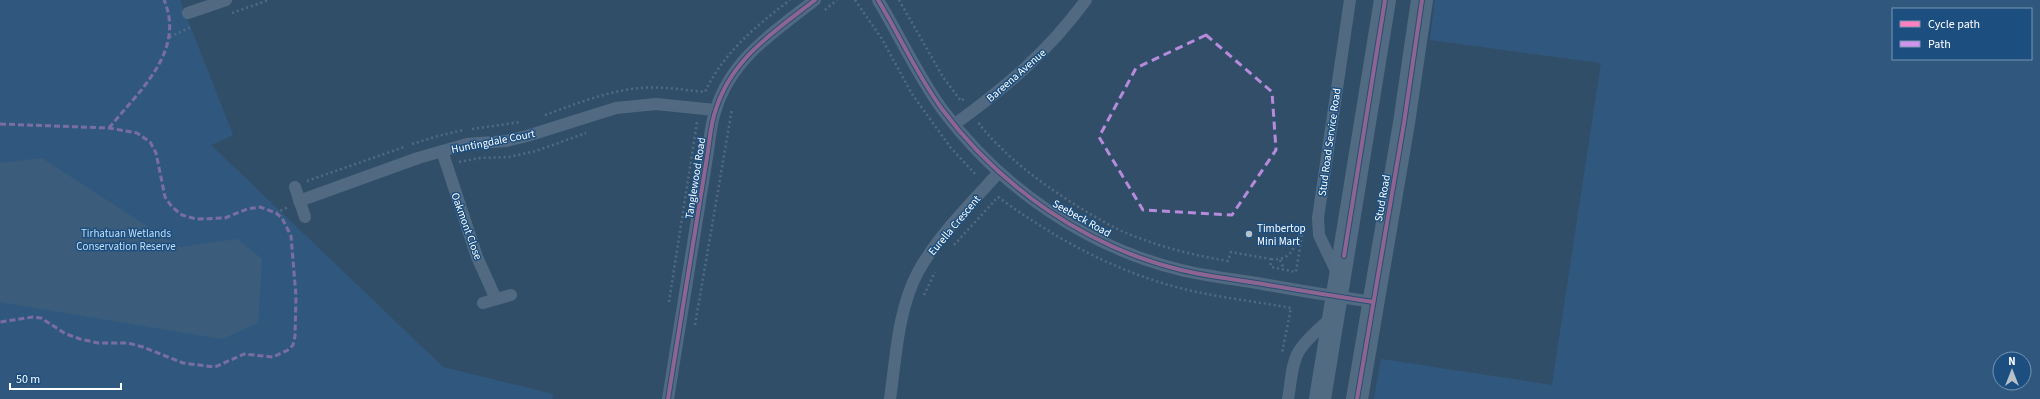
<svg xmlns="http://www.w3.org/2000/svg" width="2040" height="399" viewBox="0 0 2040 399" font-family="'Source Sans 3',sans-serif">
<style>
.green{fill:#2f6597;fill-rule:evenodd}
.water{fill:#496d90}
.lines{fill:none;stroke-linecap:round;stroke-linejoin:round}
.path{stroke:#788c9f;stroke-width:2.5;stroke-dasharray:2 3;stroke-linecap:butt}
.street{stroke:#788c9f;stroke-width:12}
.highway{stroke:#798ea0;stroke-width:22}
.quiet{stroke:#d193ec;stroke-width:3;stroke-dasharray:6 3;stroke-linecap:butt}
.cycleway-casing{stroke:#1c4f7f;stroke-width:6}
.cycleway{stroke:#ff80c0;stroke-width:4}
.marked{fill:none;stroke:#b68bdc;stroke-width:3;stroke-dasharray:8 5;stroke-linejoin:round}
.poi-dot{fill:#b7c1ca;stroke:#1c4f7f;stroke-width:1.5}
.labels{text-anchor:middle;stroke-width:3;stroke-linejoin:round;paint-order:stroke}
.street-label{font-size:11px;fill:#fff;stroke:#1c4f7f}
.poi-label{font-size:11px;fill:#fff;stroke:#1c4f7f;text-anchor:start}
.park-label{font-size:11px;fill:#c4dff7;stroke:#1c4f7f}
</style>
<rect width="100%" height="100%" fill="#324e69"/>
<g class="green">
<polygon points="0,0 180,0 233,135 211,145 443,367 553,394 552,399 0,399"/>
<path d="M 1435,0 L 2040,0 L 2040,399 L 1374,399 L 1381,359 L 1552,385 L 1601,63 L 1430,40 ZM 1893,9 L 2031,9 L 2031,59 L 1893,59 ZM 2000,359 L 2024,359 L 2024,383 L 2000,383 Z"/>
</g>
<polygon class="water" points="42,158 179,247 237,239 262,259 258,323 222,339 0,302 0,163"/>
<g class="lines">
<g class="path">
<polyline points="855,0 882,39 912,94 951,148 977,176"/>
<polyline points="899,0 943,77 961,101 965,98"/>
<polyline points="825,10 837,0"/>
<polyline points="232,13 269,0"/>
<polyline points="170,37 191,27"/>
<path d="M 545,115 C 576,104 607,91 640,88 C 662,86 683,90 705,92 C 723,53 756,26 790,0"/>
<path d="M 980,123 L 979,124 C 1006,157 1038,181 1074,204 C 1095,217 1116,230 1139,238 C 1168,249 1198,256 1228,261 L 1231,252 L 1270,259 L 1271,267 L 1296,272 L 1304,222"/>
<polyline points="472,129 521,122"/>
<polyline points="412,144 438,136 463,130"/>
<polyline points="459,162 480,158 509,157 536,151 586,133"/>
<polyline points="307,181 404,147"/>
<polyline points="276,213 288,207"/>
<path d="M 954,245 L 998,197 C 1049,234 1101,264 1162,283 C 1203,296 1248,300 1291,308 L 1282,353"/>
<path d="M 1271,259 C 1292,261 1294,247 1301,231"/>
<polyline points="1280,260 1284,269"/>
<polyline points="924,295 935,272"/>
<polyline points="669,302 697,122 695,122"/>
<polyline points="695,325 732,109"/>
</g>
<g class="street">
<path d="M 878,0 C 900,36 917,75 942,109 C 1000,187 1086,247 1181,270 C 1206,276 1232,279 1257,283 C 1296,290 1334,296 1373,302"/>
<polyline points="188,13 226,0"/>
<path d="M 955,124 C 1007,86 1047,53 1086,0"/>
<polyline points="442,151 477,257 496,299"/>
<polyline points="295,187 305,217"/>
<polyline points="299,201 418,158 467,144 506,141 527,136 616,108 656,104 715,110"/>
<polyline points="1338,275 1319,235 1318,218 1350,0"/>
<polyline points="483,303 511,295"/>
<path d="M 668,399 L 708,151 C 710,137 711,122 716,109 C 732,58 775,31 815,0"/>
<path d="M 890,399 C 896,357 898,309 918,272 C 938,235 971,204 999,172"/>
<path d="M 1288,399 C 1291,384 1291,364 1299,351 C 1307,338 1321,327 1332,317"/>
</g>
<g class="highway">
<polyline points="1320,399 1385,0"/>
<polyline points="1357,399 1404,123 1422,0"/>
</g>
<g class="quiet">
<polyline points="0,124 109,128 137,133 150,142 156,153 165,197 172,207 182,215 196,219 225,218 247,209 260,207 276,213 282,218 291,236 296,296 295,336 293,345 288,350 273,357 244,354 215,367 183,363 143,347 128,343 98,343 80,339 66,334 41,318 33,317 0,322"/>
<path d="M 109,128 C 139,91 186,51 164,0"/>
</g>
<g class="cycleway-casing">
<g id="cycleway">
<path d="M 878,0 C 900,36 917,75 942,109 C 1000,187 1086,247 1181,270 C 1206,276 1232,279 1257,283 C 1296,290 1334,296 1373,302"/>
<polyline points="1344,256 1385,0"/>
<path d="M 668,399 L 708,151 C 710,137 711,122 716,109 C 732,58 775,31 815,0"/>
<polyline points="1357,399 1404,123 1422,0"/>
</g>
</g>
<use href="#cycleway" class="cycleway"/>
</g>
<path d="M0 0H2040V399H0ZM 1206,35 L 1272,92 L 1276,150 L 1232,215 L 1143,210 L 1099,137 L 1136,68 Z" fill="#324e69" fill-opacity=".55" fill-rule="evenodd"/>
<path class="marked" d="M 1206,35 L 1272,92 L 1276,150 L 1232,215 L 1143,210 L 1099,137 L 1136,68 Z"/>
<circle class="poi-dot" cx="1249" cy="234" r="4"/>
<g class="labels">
<g class="street-label">
<text transform="translate(1016 75) rotate(-41)" y="4">Bareena Avenue</text>
<text transform="translate(493 141) rotate(-11)" y="4">Huntingdale Court</text>
<text transform="translate(1329 142) rotate(-82)" y="4">Stud Road Service Road</text>
<text transform="translate(695 178) rotate(-81)" y="4">Tanglewood Road</text>
<text transform="translate(1382 198) rotate(-80)" y="4">Stud Road</text>
<text transform="translate(1082 218) rotate(29)" y="4">Seebeck Road</text>
<text transform="translate(954 225) rotate(-50)" y="4">Eurella Crescent</text>
<text transform="translate(467 226) rotate(70)" y="4">Oakmont Close</text>
</g>
<g class="poi-label">
<text x="1257" y="232">Timbertop<tspan x="1257" dy="13">Mini Mart</tspan></text>
</g>
<g class="park-label">
<text x="126" y="237">Tirhatuan Wetlands<tspan x="126" dy="13">Conservation Reserve</tspan></text>
</g>
</g>
<rect x="1892" y="8" width="140" height="52" fill="#1c4f7f" stroke="#7795b2"/>
<rect x="1900" y="21" width="20" height="6" fill="#ff80c0" stroke="#7795b2"/>
<text x="1928" y="28" font-size="12" fill="#ffffff">Cycle path</text>
<rect x="1900" y="41" width="20" height="6" fill="#d193ec" stroke="#7795b2"/>
<text x="1928" y="48" font-size="12" fill="#ffffff">Path</text>
<g transform="translate(2012 371)"><circle r="19" fill="#1c4f7f" stroke="#7795b2"/>
<path d="M0-3L7 15L0 10L-7 15Z" fill="#b7c1ca"/>
<text y="-6" font-size="11" font-weight="bold" text-anchor="middle" fill="#ffffff">N</text>
</g>
<path d="M10 383v6h111v-6" fill="none" stroke="#ffffff" stroke-width="2"/>
<text x="16" y="383" font-size="12" fill="#ffffff" stroke="#1c4f7f" stroke-width="3" paint-order="stroke">50 m</text>
</svg>
